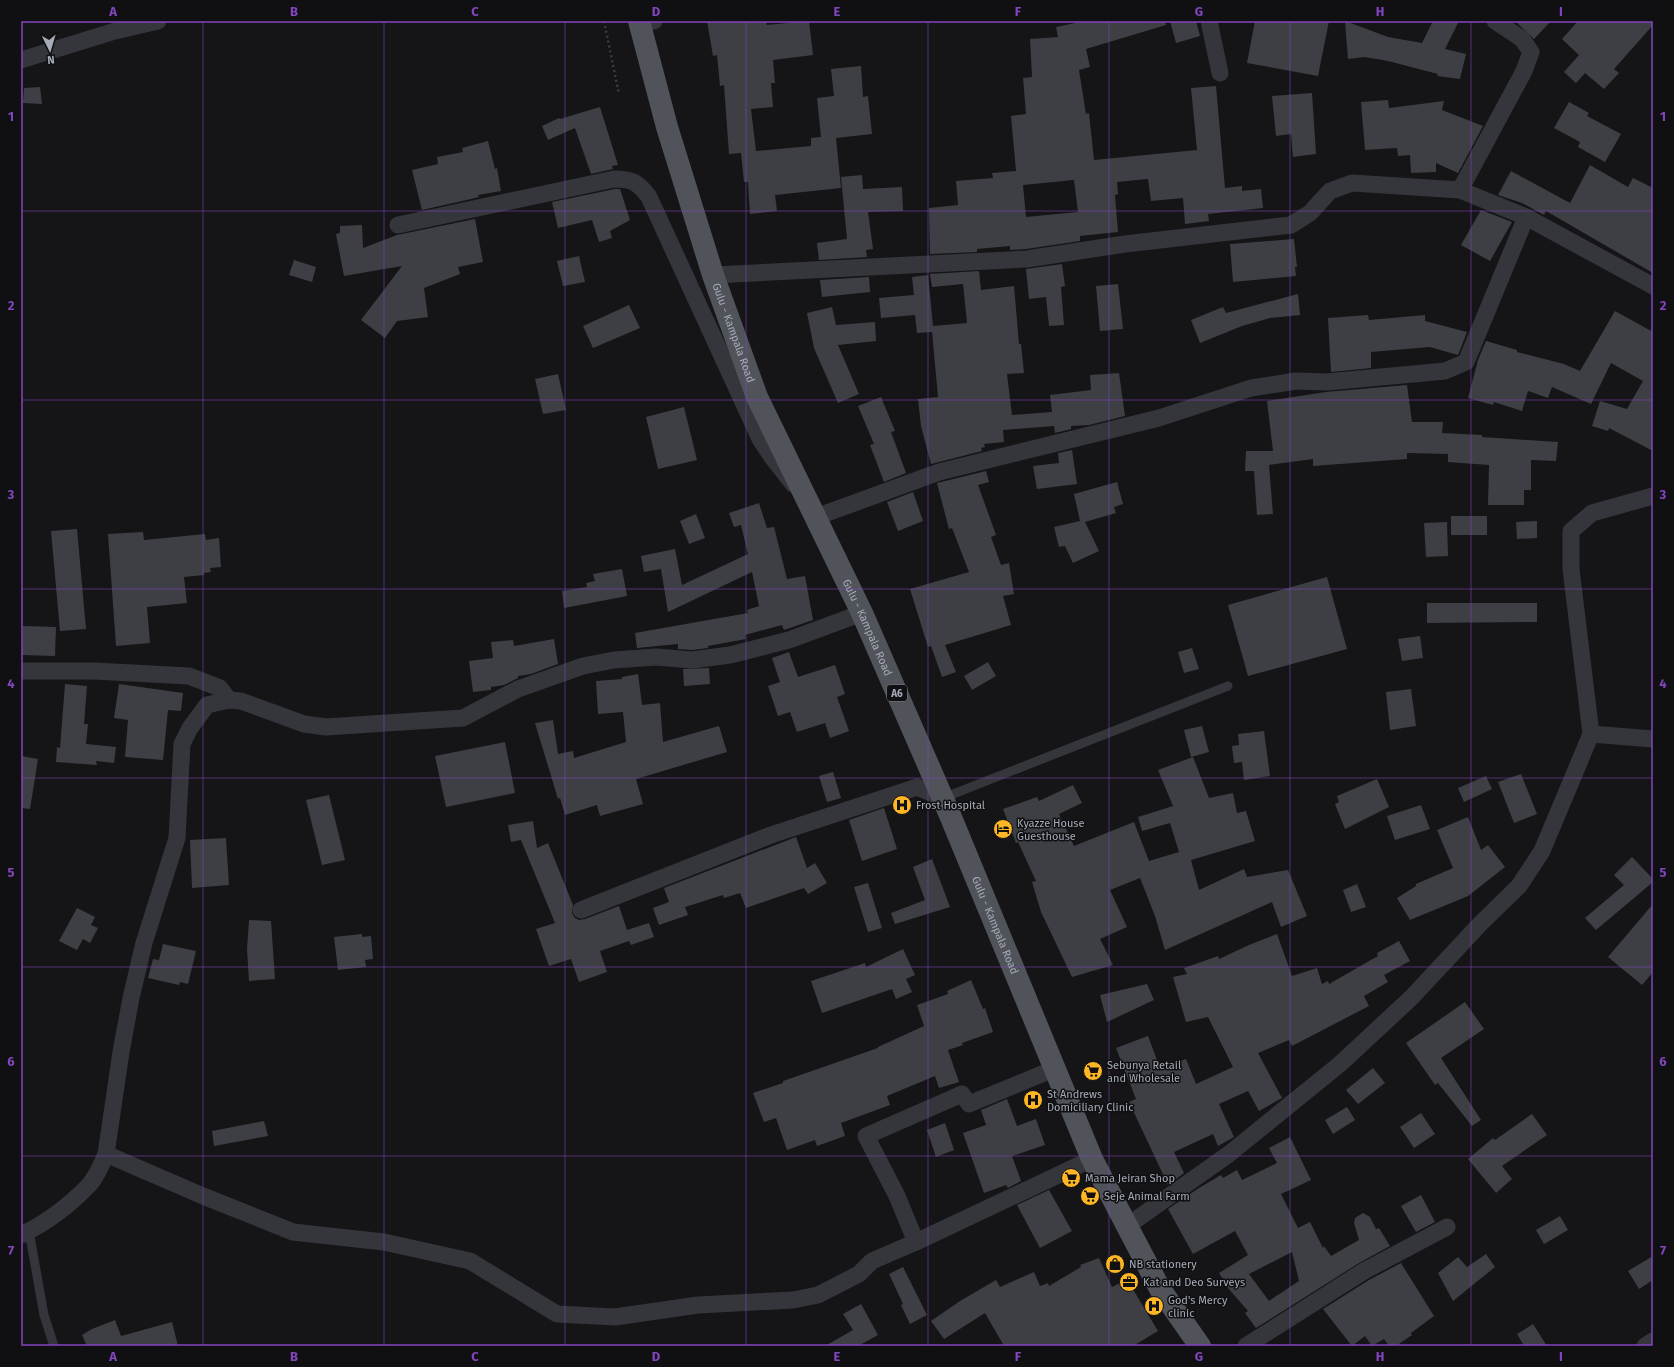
<svg xmlns="http://www.w3.org/2000/svg" width="1674" height="1367" viewBox="0 0 1674 1367" font-family="'Fira Sans',sans-serif">
<style>
.building{fill:#3e3f44;fill-rule:evenodd}
.lines{fill:none;stroke-linecap:round;stroke-linejoin:round}
.path{stroke:#3b3d43;stroke-width:2.5;stroke-dasharray:2 3;stroke-linecap:butt}
.lane{stroke:#35363c;stroke-width:9}
.street{stroke:#35363c;stroke-width:17}
.primary{stroke:#51535b;stroke-width:22}
.grid{fill:none;stroke:#8345be;stroke-width:1;stroke-opacity:0.55}
.labels{text-anchor:middle;stroke-width:3;stroke-linejoin:round;paint-order:stroke}
.shield{fill:#101012;stroke:#787c86;stroke-width:1}
.shield-label{font-size:10px;font-weight:bold;fill:#a5abb8}
.street-label{font-size:11px;fill:#a5abb8;stroke:#101012}
.poi-label{font-size:11px;fill:#a5abb8;stroke:#101012;text-anchor:start}
.neatline{fill:none;stroke:#8345be;stroke-width:1.5}
.grid-label{font-size:13px;text-anchor:middle;font-weight:bold;fill:#8345be}
</style>
<rect width="100%" height="100%" fill="#151517"/>
<g class="building">
<polygon points="707,21 766,21 767,25 809,21 813,55 773,60 775,83 771,83 773,107 751,109 756,151 811,146 811,138 821,137 817,98 834,96 831,69 861,66 863,97 868,96 872,134 836,138 841,188 775,195 777,211 750,214 748,182 744,182 741,153 729,154 724,85 720,86 717,55 713,56"/>
<path d="M 1085,21 L 1165,21 L 1166,25 L 1086,49 L 1090,67 L 1079,70 L 1086,114 L 1089,113 L 1094,160 L 1197,150 L 1191,88 L 1216,86 L 1225,188 L 1242,186 L 1242,191 L 1261,189 L 1263,208 L 1208,214 L 1209,221 L 1185,224 L 1183,198 L 1151,201 L 1148,179 L 1117,182 L 1118,194 L 1115,195 L 1118,232 L 1080,236 L 1080,241 L 1026,249 L 1010,250 L 1010,246 L 977,249 L 977,252 L 930,254 L 929,208 L 958,205 L 956,181 L 993,178 L 992,173 L 1016,171 L 1011,116 L 1026,114 L 1023,78 L 1032,77 L 1030,39 L 1058,37 L 1056,27 ZM 1074,180 L 1078,212 L 1026,217 L 1023,185 Z"/>
<polygon points="1170,21 1196,21 1200,36 1176,43"/>
<polygon points="1255,21 1329,21 1318,76 1247,63"/>
<polygon points="1345,21 1388,37 1422,43 1433,21 1459,21 1445,49 1466,54 1460,79 1437,76 1438,74 1388,61 1365,57 1348,59"/>
<polygon points="1515,21 1551,21 1534,39"/>
<polygon points="1578,21 1653,21 1653,25 1614,69 1619,73 1604,89 1585,73 1576,83 1564,72 1579,55 1562,39"/>
<polygon points="40,87 42,104 23,103 24,88"/>
<polygon points="1312,93 1316,154 1293,157 1291,134 1276,136 1272,96"/>
<polygon points="1388,100 1389,108 1444,101 1442,110 1483,126 1458,173 1436,163 1436,172 1411,173 1410,155 1398,156 1397,148 1365,150 1361,102"/>
<polygon points="1569,102 1589,113 1587,116 1621,134 1605,162 1578,147 1580,142 1554,128"/>
<polygon points="600,107 618,165 612,166 613,169 591,174 575,128 548,140 542,126 559,118 560,119"/>
<polygon points="488,141 495,169 497,168 501,191 478,195 479,197 471,199 422,210 412,170 438,164 437,157 463,152 462,148"/>
<polygon points="1590,165 1628,187 1633,178 1653,188 1653,273 1546,211 1544,215 1522,203 1498,195 1511,171 1570,203"/>
<polygon points="862,175 863,189 902,187 903,211 868,212 873,249 866,250 867,257 819,260 817,243 847,239 841,177"/>
<polygon points="615,189 620,189 630,220 610,231 612,238 599,242 592,220 558,228 552,202"/>
<polygon points="1481,210 1512,222 1490,261 1461,245"/>
<polygon points="475,219 483,262 458,267 460,274 424,288 428,317 397,321 385,338 361,320 402,266 344,276 336,234 340,233 340,226 362,225 363,248 397,235"/>
<polygon points="1294,239 1297,267 1295,267 1296,276 1233,282 1230,244"/>
<polygon points="579,256 585,282 563,286 557,261"/>
<polygon points="294,260 316,267 312,282 289,275"/>
<polygon points="1062,264 1065,286 1061,287 1064,325 1049,326 1046,297 1029,299 1026,269"/>
<polygon points="979,271 981,290 1014,286 1019,344 1021,344 1024,373 1007,374 1012,415 1052,412 1050,395 1091,390 1090,375 1119,373 1125,416 1089,425 1071,426 1071,429 1055,433 1054,426 1003,430 1004,442 984,444 985,447 981,448 982,451 931,464 921,426 918,399 938,397 932,332 917,333 915,315 881,318 879,298 914,295 912,277 928,275 933,326 967,323 963,284 932,287 930,274"/>
<polygon points="869,277 870,292 822,297 820,280"/>
<polygon points="1118,284 1123,329 1100,331 1096,286"/>
<polygon points="1298,294 1300,315 1270,318 1242,326 1200,343 1191,320 1223,307 1226,313"/>
<polygon points="629,305 640,328 593,348 583,326"/>
<polygon points="832,307 836,325 875,322 876,341 838,345 859,394 838,403 814,348 807,313"/>
<polygon points="1615,311 1653,332 1653,451 1609,428 1608,431 1592,426 1600,401 1627,409 1643,381 1611,363 1591,404 1552,387 1548,398 1528,391 1522,411 1494,402 1493,405 1468,398 1478,360 1486,341 1517,350 1517,352 1564,364 1580,371"/>
<polygon points="1368,315 1369,320 1425,315 1425,321 1467,332 1458,355 1430,347 1371,352 1371,368 1331,372 1328,318"/>
<polygon points="558,374 566,410 543,414 535,379"/>
<polygon points="1407,385 1412,422 1443,422 1442,433 1482,435 1482,437 1558,442 1556,461 1531,460 1531,490 1524,490 1524,505 1488,505 1489,465 1448,462 1448,454 1407,453 1407,459 1313,466 1313,459 1269,465 1273,514 1257,515 1254,471 1245,471 1246,451 1273,451 1267,401 1326,392"/>
<polygon points="881,397 895,431 891,432 906,473 884,482 870,445 874,444 858,406"/>
<polygon points="684,407 697,460 658,469 646,417"/>
<polygon points="1072,450 1077,484 1037,489 1033,466 1059,463 1058,453"/>
<polygon points="986,471 989,482 978,485 996,535 991,537 1001,565 1009,563 1014,594 1003,596 1011,625 945,645 956,672 942,677 931,646 928,647 910,589 969,572 952,528 949,529 937,483"/>
<polygon points="1117,482 1123,504 1114,507 1116,513 1085,522 1099,551 1073,563 1065,546 1059,547 1054,527 1080,521 1074,494"/>
<polygon points="913,492 923,521 898,531 887,502"/>
<polygon points="759,503 767,528 774,527 787,579 805,576 813,620 784,630 782,625 745,635 746,639 708,646 708,648 692,650 678,649 678,644 637,648 635,633 748,613 747,610 759,606 752,572 668,612 661,569 644,572 641,556 675,549 682,585 748,554 741,525 734,527 729,513"/>
<polygon points="696,514 705,538 689,544 680,521"/>
<rect x="1451" y="516" width="36" height="19"/>
<polygon points="1537,521 1537,538 1517,539 1516,522"/>
<polygon points="1447,522 1448,556 1426,557 1424,523"/>
<polygon points="77,529 86,629 60,631 51,531"/>
<polygon points="143,532 144,540 205,534 206,540 219,538 221,567 210,568 211,572 204,573 204,575 184,577 187,603 147,607 150,643 116,646 108,534"/>
<polygon points="622,569 627,596 564,608 562,591 587,587 586,583 595,581 593,574"/>
<polygon points="1327,577 1347,649 1248,676 1228,605"/>
<polygon points="1427,603 1537,603 1537,622 1427,623"/>
<polygon points="23,626 56,627 55,656 22,655"/>
<polygon points="1420,636 1423,658 1402,661 1398,639"/>
<polygon points="554,639 558,664 531,674 518,676 518,678 504,685 491,687 491,690 473,692 469,661 493,658 491,642 513,640 514,646"/>
<polygon points="1192,648 1199,669 1184,673 1178,652"/>
<polygon points="789,652 798,677 835,665 845,694 837,697 849,731 830,738 825,723 797,732 790,712 778,716 768,686 780,682 772,658"/>
<polygon points="988,662 996,676 972,690 964,676"/>
<polygon points="709,668 710,684 684,686 683,669"/>
<polygon points="638,674 642,705 660,703 663,742 719,726 727,752 636,779 643,804 600,816 597,805 565,815 560,798 558,799 535,723 553,720 558,754 573,751 574,758 626,742 623,712 598,714 596,681 622,679 622,677"/>
<polygon points="65,684 87,686 84,724 88,724 86,744 116,747 114,763 96,761 97,765 56,762 57,747 60,748"/>
<polygon points="119,684 183,693 181,711 168,710 163,760 125,757 128,720 114,718"/>
<polygon points="1411,689 1416,726 1390,730 1386,692"/>
<polygon points="1202,726 1209,752 1191,757 1184,730"/>
<polygon points="1264,731 1270,776 1244,780 1242,762 1234,763 1232,746 1239,745 1238,734"/>
<polygon points="505,742 515,793 446,807 435,756"/>
<polygon points="21,756 38,759 30,809 21,808"/>
<polygon points="1193,757 1209,798 1233,793 1237,813 1246,811 1255,841 1191,860 1199,890 1244,869 1247,877 1288,870 1307,916 1281,927 1272,902 1165,950 1155,916 1140,878 1110,890 1127,927 1100,939 1113,965 1072,977 1041,912 1032,882 1036,881 1018,842 1016,843 1003,809 1037,797 1039,801 1073,785 1082,803 1059,814 1074,846 1134,822 1149,861 1179,852 1170,823 1142,831 1138,817 1173,806 1158,770"/>
<polygon points="833,772 841,798 827,802 819,776"/>
<polygon points="1521,774 1537,814 1514,823 1498,782"/>
<polygon points="1486,776 1492,789 1464,802 1458,788"/>
<polygon points="1377,779 1389,807 1345,829 1335,804 1339,802 1337,796"/>
<polygon points="329,795 345,860 322,865 306,800"/>
<polygon points="1421,805 1430,829 1395,840 1387,816"/>
<polygon points="884,808 897,849 862,861 849,820"/>
<polygon points="1468,817 1481,850 1488,845 1505,867 1468,896 1410,920 1397,898 1416,886 1416,884 1453,868 1437,830"/>
<polygon points="533,821 537,848 548,843 573,905 572,913 575,918 579,920 585,919 619,906 627,930 649,923 654,937 631,945 629,941 600,951 607,972 579,982 571,959 549,966 536,929 555,923 521,840 511,842 508,825"/>
<polygon points="796,837 807,868 815,863 827,883 808,894 804,888 746,908 740,893 724,898 723,895 685,907 688,915 659,925 653,908 669,902 664,888"/>
<polygon points="226,838 229,885 192,888 190,840"/>
<polygon points="1632,857 1653,879 1653,882 1596,930 1585,918 1624,885 1614,875"/>
<polygon points="932,859 950,907 895,924 891,913 925,900 913,867"/>
<polygon points="868,883 882,928 868,932 854,887"/>
<polygon points="1357,884 1366,907 1351,912 1343,890"/>
<polygon points="1653,904 1653,972 1642,985 1608,957"/>
<polygon points="77,908 95,917 91,925 98,928 90,943 83,939 77,950 59,941"/>
<polygon points="249,920 271,921 275,979 249,981 247,949"/>
<polygon points="362,934 362,937 371,936 373,959 365,960 366,967 338,970 334,937"/>
<polygon points="1277,934 1292,976 1317,968 1322,984 1328,981 1329,984 1378,956 1377,953 1399,941 1410,961 1384,975 1388,982 1364,996 1369,1006 1292,1046 1289,1040 1258,1053 1282,1098 1259,1111 1248,1091 1219,1104 1234,1137 1218,1146 1213,1134 1174,1152 1184,1173 1168,1185 1129,1102 1136,1099 1116,1048 1148,1036 1160,1068 1186,1059 1196,1084 1233,1067 1208,1017 1186,1022 1173,977 1187,974 1184,968 1218,956 1219,959 1249,945"/>
<polygon points="163,944 196,951 188,984 180,982 179,985 148,978 153,959 159,960"/>
<polygon points="903,949 915,975 906,979 912,992 896,999 892,989 822,1013 811,981 865,963 866,967"/>
<polygon points="971,980 983,1009 985,1008 993,1032 962,1043 963,1045 948,1050 959,1082 939,1088 935,1076 887,1096 890,1105 841,1123 845,1136 817,1146 815,1140 787,1150 776,1118 764,1122 753,1093 783,1083 783,1081 878,1048 878,1047 924,1026 917,1005 948,994 947,991"/>
<polygon points="1147,984 1154,1000 1107,1022 1100,995"/>
<polygon points="1465,1002 1484,1029 1441,1058 1481,1120 1472,1126 1438,1083 1435,1085 1406,1043"/>
<polygon points="1373,1068 1385,1083 1358,1104 1346,1090"/>
<polygon points="1007,1099 1017,1126 1036,1119 1045,1145 1012,1156 1021,1181 1008,1188 1006,1185 984,1193 963,1133 986,1125 981,1110"/>
<polygon points="1347,1107 1355,1120 1333,1134 1325,1120"/>
<polygon points="1421,1113 1435,1134 1414,1148 1400,1127"/>
<polygon points="1532,1114 1547,1135 1502,1166 1512,1179 1496,1193 1468,1159 1493,1138 1495,1140"/>
<polygon points="264,1121 268,1136 214,1146 212,1131"/>
<polygon points="945,1123 954,1150 936,1157 927,1130"/>
<path d="M 1290,1137 L 1311,1180 L 1281,1194 L 1298,1228 L 1310,1222 L 1323,1248 L 1324,1246 L 1331,1256 L 1359,1240 L 1354,1223 L 1355,1218 L 1363,1213 L 1370,1217 L 1376,1229 L 1379,1228 L 1390,1246 L 1359,1263 L 1256,1328 L 1245,1313 L 1248,1311 L 1228,1288 L 1219,1273 L 1248,1255 L 1235,1231 L 1193,1254 L 1168,1209 L 1199,1188 L 1221,1175 L 1223,1178 L 1237,1170 L 1242,1180 L 1277,1163 L 1269,1148 ZM 1292,1252 L 1299,1281 L 1269,1301 L 1249,1274 Z"/>
<polygon points="1049,1190 1072,1231 1040,1248 1017,1205"/>
<polygon points="1421,1195 1435,1222 1416,1232 1401,1206"/>
<polygon points="1560,1216 1568,1230 1544,1244 1536,1230"/>
<polygon points="1486,1254 1495,1267 1453,1301 1438,1273 1458,1257 1467,1267"/>
<polygon points="1653,1256 1653,1280 1639,1289 1628,1271"/>
<polygon points="1099,1258 1112,1287 1124,1281 1128,1288 1131,1286 1158,1331 1133,1346 1004,1346 985,1313 944,1339 931,1321 960,1301 996,1280 1000,1287 1034,1272 1040,1286 1048,1283 1049,1286 1081,1267 1080,1265"/>
<polygon points="1401,1263 1434,1316 1411,1333 1412,1335 1396,1346 1389,1346 1384,1339 1372,1346 1365,1336 1352,1346 1323,1309 1369,1280"/>
<polygon points="903,1267 927,1315 910,1324 901,1305 903,1304 889,1274"/>
<polygon points="861,1304 878,1335 858,1346 825,1346 853,1330 843,1314"/>
<polygon points="115,1320 121,1336 172,1322 178,1346 87,1346 82,1335 92,1329"/>
<polygon points="1533,1324 1547,1346 1524,1346 1517,1334"/>
</g>
<g class="lines">
<polyline class="path" points="604,21 619,94"/>
<g class="lane">
<polyline points="943,798 1228,686"/>
<polyline points="29,1231 44,1315 54,1346"/>
</g>
<g class="street">
<polyline points="1209,21 1220,73"/>
<polyline points="639,24 654,21"/>
<polyline points="21,60 115,31 158,21"/>
<polyline points="1460,190 1524,71 1531,52 1522,39 1495,21"/>
<polyline points="1526,217 1653,286"/>
<path d="M 398,225 L 614,179 C 632,179 638,182 649,197 L 760,439 L 772,457 L 793,484"/>
<polyline points="713,275 1027,259 1125,244 1291,225 1310,213 1330,191 1352,183 1460,190 1526,217 1466,362 1445,371 1327,382 1296,381 1251,388 1159,418 939,472 816,517"/>
<polyline points="21,671 94,671 189,676 220,688 229,700"/>
<polyline points="1591,734 1653,739"/>
<polyline points="581,910 771,835 917,787 943,798"/>
<polyline points="106,1154 203,1196 293,1232 384,1242 470,1261 557,1314 615,1317 698,1305 793,1300 818,1295 859,1274 872,1261 916,1242 897,1196 866,1136 962,1094 969,1104 1054,1069"/>
<polyline points="1127,1226 1229,1154 1340,1064 1411,998 1480,924 1519,886 1542,851 1591,734 1571,569 1571,531 1592,513 1653,496"/>
<path d="M 21,1235 C 46,1223 71,1204 90,1184 C 97,1175 102,1164 106,1154 L 121,1052 L 131,998 L 144,943 L 177,838 L 182,744 L 190,728 L 207,705 L 229,700 L 241,701 L 304,724 L 326,727 L 463,718 L 518,689 L 583,666 L 614,660 L 656,657 L 692,660 L 730,655 L 789,640 L 862,613"/>
<polyline points="916,1242 1092,1159"/>
<polyline points="1246,1346 1364,1271 1447,1227"/>
<polyline points="1645,1346 1653,1341"/>
</g>
<path class="primary" id="s1" d="M 639,21 L 667,127 L 713,275 L 757,397 L 862,613 L 950,815 L 1092,1159 L 1160,1289 L 1200,1346"/>
</g>
<path class="grid" d="M 203,21 L 203,1346M 384,21 L 384,1346M 565,21 L 565,1346M 746,21 L 746,1346M 928,21 L 928,1346M 1109,21 L 1109,1346M 1290,21 L 1290,1346M 1471,21 L 1471,1346M 21,211 L 1653,211M 21,400 L 1653,400M 21,589 L 1653,589M 21,778 L 1653,778M 21,967 L 1653,967M 21,1156 L 1653,1156"/>
<defs>
<g id="hospital-disc" transform="scale(1)"><circle r="9.5" fill="#ffb624" stroke="#101012"/><path d="M-5-5h3v3.5h4V-5h3V5h-3V1.5h-4V5h-3Z" fill="#111"/></g>
<g id="hotel-disc" transform="scale(1)"><circle r="9.5" fill="#ffb624" stroke="#101012"/><path d="M-6-4.5h1.5V1H6V5H4.5V3h-9V5H-6ZM-4 0a1.8 1.8 0 1 1 3.6 0ZM.5 0V-2.5h3Q6-2.5 6 0Z" fill="#111"/></g>
<g id="supermarket-disc" transform="scale(1)"><circle r="9.5" fill="#ffb624" stroke="#101012"/><path d="M-6-5.5h2.5l.6 2H6L4.5 2H-2.5L-4.4-4H-6ZM-1.5 3.2a1.3 1.3 0 1 0 .1 0ZM3 3.2a1.3 1.3 0 1 0 .1 0Z" fill="#111"/></g>
<g id="shop-disc" transform="scale(1)"><circle r="9.5" fill="#ffb624" stroke="#101012"/><path d="M-5-2.5h2.3a2.7 3.5 0 0 1 5.4 0H5L5.5 6h-11ZM-1.5-2.5h3a1.5 2.3 0 0 0-3 0Z" fill="#111"/></g>
<g id="office-disc" transform="scale(1)"><circle r="9.5" fill="#ffb624" stroke="#101012"/><path d="M-6-3h4V-5.5h4V-3h4V5H-6ZM-1-4.5V-3h2v-1.5ZM-6 0V1H6V0Z" fill="#111"/></g>
</defs>
<g fill-rule="evenodd">
<use href="#hospital-disc" x="902" y="805"/>
<use href="#hotel-disc" x="1003" y="829"/>
<use href="#supermarket-disc" x="1093" y="1071"/>
<use href="#hospital-disc" x="1033" y="1100"/>
<use href="#supermarket-disc" x="1071" y="1178"/>
<use href="#supermarket-disc" x="1090" y="1196"/>
<use href="#shop-disc" x="1115" y="1264"/>
<use href="#office-disc" x="1129" y="1282"/>
<use href="#hospital-disc" x="1154" y="1306"/>
</g>
<g class="labels">
<rect class="shield" x="887" y="685" width="20" height="16" rx="3"/>
<g class="shield-label">
<text x="897" y="697">A6</text>
</g>
<g class="street-label">
<text dy="4" stroke="none"><textPath href="#s1" startOffset="326">Gulu - Kampala Road</textPath></text>
<text dy="4" stroke="none"><textPath href="#s1" startOffset="650">Gulu - Kampala Road</textPath></text>
<text dy="4" stroke="none"><textPath href="#s1" startOffset="974">Gulu - Kampala Road</textPath></text>
</g>
<g class="poi-label">
<text x="916" y="809">Frost Hospital</text>
<text x="1017" y="827">Kyazze House<tspan x="1017" dy="13">Guesthouse</tspan></text>
<text x="1107" y="1069">Sebunya Retail<tspan x="1107" dy="13">and Wholesale</tspan></text>
<text x="1047" y="1098">St Andrews<tspan x="1047" dy="13">Domiciliary Clinic</tspan></text>
<text x="1085" y="1182">Mama Jeiran Shop</text>
<text x="1104" y="1200">Seje Animal Farm</text>
<text x="1129" y="1268">NB stationery</text>
<text x="1143" y="1286">Kat and Deo Surveys</text>
<text x="1168" y="1304">God's Mercy<tspan x="1168" dy="13">clinic</tspan></text>
</g>
</g>
<rect width="1674" height="1367" fill="none" stroke="#101012" stroke-width="44"/>
<g transform="translate(50 50) rotate(175)" stroke="#101012" stroke-width="3" paint-order="stroke">
<path d="M0-3L7 15L0 10L-7 15Z" fill="#a5abb8"/>
<text y="-6" font-size="11" font-weight="bold" text-anchor="middle" fill="#a5abb8">N</text>
</g>
<rect x="22" y="22" width="1630" height="1323" class="neatline"/>
<g class="grid-label">
<text x="113" y="16">A</text>
<text x="294" y="16">B</text>
<text x="475" y="16">C</text>
<text x="656" y="16">D</text>
<text x="837" y="16">E</text>
<text x="1018" y="16">F</text>
<text x="1199" y="16">G</text>
<text x="1380" y="16">H</text>
<text x="1561" y="16">I</text>
<text x="11" y="121">1</text>
<text x="1663" y="121">1</text>
<text x="11" y="310">2</text>
<text x="1663" y="310">2</text>
<text x="11" y="499">3</text>
<text x="1663" y="499">3</text>
<text x="11" y="688">4</text>
<text x="1663" y="688">4</text>
<text x="11" y="877">5</text>
<text x="1663" y="877">5</text>
<text x="11" y="1066">6</text>
<text x="1663" y="1066">6</text>
<text x="11" y="1255">7</text>
<text x="1663" y="1255">7</text>
<text x="113" y="1361">A</text>
<text x="294" y="1361">B</text>
<text x="475" y="1361">C</text>
<text x="656" y="1361">D</text>
<text x="837" y="1361">E</text>
<text x="1018" y="1361">F</text>
<text x="1199" y="1361">G</text>
<text x="1380" y="1361">H</text>
<text x="1561" y="1361">I</text>
</g>
</svg>
